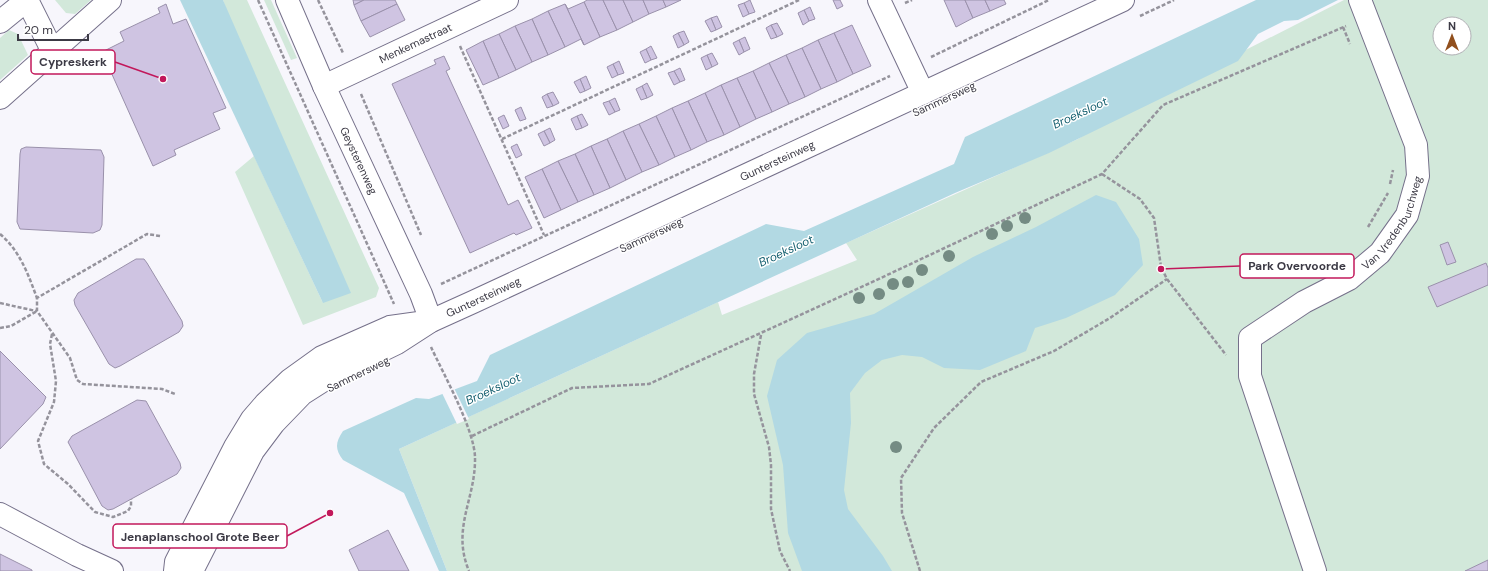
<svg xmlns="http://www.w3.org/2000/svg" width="1488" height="571" viewBox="0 0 1488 571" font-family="'DM Sans',sans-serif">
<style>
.green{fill:#d2e8da;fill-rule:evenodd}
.water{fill:#b2d9e3}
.pier{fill:#f7f6fc}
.building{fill:#cfc4e2;stroke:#9a91ab}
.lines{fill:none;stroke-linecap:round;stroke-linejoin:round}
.minor-casing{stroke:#75708a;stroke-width:24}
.path{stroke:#95939c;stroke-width:2.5;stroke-dasharray:4 2;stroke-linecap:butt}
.minor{stroke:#fff;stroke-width:22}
.tree{fill:#748b83}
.labels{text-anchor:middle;stroke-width:3;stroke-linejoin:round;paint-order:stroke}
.street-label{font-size:11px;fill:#3c3a45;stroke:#fff}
.water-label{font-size:12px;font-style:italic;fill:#145f6f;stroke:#fff}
.leader{fill:none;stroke:#c2185b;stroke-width:1.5}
.callout-dot{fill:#c2185b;stroke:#fff;stroke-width:1.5}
.callout{fill:#fff;stroke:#c2185b;stroke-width:1.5}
.callout-label{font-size:12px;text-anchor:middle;font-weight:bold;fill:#3c3a45}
</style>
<rect width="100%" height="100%" fill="#f7f6fc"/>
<g class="green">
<polygon points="55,0 91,0 75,14 66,13"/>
<polygon points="223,0 247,0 379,288 376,297 303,325 235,172 254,156 323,303"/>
<polygon points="264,0 271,0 297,58 291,60"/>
<path d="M 1344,0 L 1488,0 L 1488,571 L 447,571 L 399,449 L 718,302 L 722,315 L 857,260 L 846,243 L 1078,139 L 1110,119 ZM 1440,24 L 1464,24 L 1464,48 L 1440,48 Z"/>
<polygon points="9,30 18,34 28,55 0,80 0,38"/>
</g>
<g class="water">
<polygon points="180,0 223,0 351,293 323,303"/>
<path d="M 1256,0 L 1338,0 L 1298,20 L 1284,21 L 1258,34 L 1238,61 L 1049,153 L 955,193 L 399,449 L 447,571 L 439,571 L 404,493 L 343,460 C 335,449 335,443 343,431 L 416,398 L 429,399 L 477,381 L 490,355 L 766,224 L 804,231 L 954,164 L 965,137 Z"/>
<polygon points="1096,195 1116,202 1139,239 1143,265 1115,295 1066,318 1035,328 1026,351 980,370 944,368 922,357 902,355 882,360 865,373 850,393 851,423 844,490 848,509 883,556 892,571 802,571 788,533 783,465 767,396 777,360 807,333 874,314 973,257 1036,227"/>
</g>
<polygon class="pier" points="454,388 469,419 457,424 442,393"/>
<g class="building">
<polygon points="353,0 364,0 354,5"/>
<polygon points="364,0 395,0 397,4 361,21 354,5"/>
<polygon points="587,0 603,0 617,30 600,37 584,2"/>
<polygon points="603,0 623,0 633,22 617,30"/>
<polygon points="623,0 643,0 649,14 633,22"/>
<polygon points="643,0 663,0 666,7 649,14"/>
<polygon points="663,0 681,0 666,7"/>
<polygon points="750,0 755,12 749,14 744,3"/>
<polygon points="833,0 840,0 843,6 837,9"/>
<polygon points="944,0 965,0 973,18 956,27"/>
<polygon points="965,0 985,0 990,11 973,18"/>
<polygon points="985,0 1004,0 1006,4 990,11"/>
<polygon points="584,2 600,37 584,45 565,4 568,9"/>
<polygon points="744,3 749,14 743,17 738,5"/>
<polygon points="166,4 173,24 186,19 226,108 213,113 220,129 174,150 176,155 153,166 102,52 124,41 120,32 160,13 158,8"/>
<polygon points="397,4 405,20 370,37 361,21"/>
<polygon points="565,4 584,45 581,39 565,47 548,11"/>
<polygon points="810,7 815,19 809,21 804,10"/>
<polygon points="804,10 809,21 803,25 798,13"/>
<polygon points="548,11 565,47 548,55 532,19"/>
<polygon points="717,16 722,27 716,30 711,18"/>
<polygon points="711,18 716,30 711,32 705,21"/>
<polygon points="532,19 548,55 532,62 515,26"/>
<polygon points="777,23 783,34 777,37 771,25"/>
<polygon points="771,25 777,37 771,39 766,28"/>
<polygon points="852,25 871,66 853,74 834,33"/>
<polygon points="515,26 532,62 516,70 499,34"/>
<polygon points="684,31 689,42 684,45 678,33"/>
<polygon points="678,33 684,45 678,48 673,36"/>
<polygon points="834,33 853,74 837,82 818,40"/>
<polygon points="499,34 516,70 499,78 483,41"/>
<polygon points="745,37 750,49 744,52 739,40"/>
<polygon points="739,40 744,52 739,55 733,43"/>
<polygon points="818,40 837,82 821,89 802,48"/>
<polygon points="483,41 499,78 483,85 466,50"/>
<polygon points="651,46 657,58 651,60 646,49"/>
<polygon points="802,48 821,89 805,97 786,55"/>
<polygon points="646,49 651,60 645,63 640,52"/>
<polygon points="712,53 718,64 712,67 707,55"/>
<polygon points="707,55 712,67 706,70 701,58"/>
<polygon points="786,55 805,97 789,104 769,63"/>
<polygon points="444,56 450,69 446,71 451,82 508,205 518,200 532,228 516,235 514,233 470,253 392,84 436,64 434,60"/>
<polygon points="619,61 624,73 618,75 613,64"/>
<polygon points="769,63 789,104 772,112 753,71"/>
<polygon points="613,64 618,75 612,78 607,67"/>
<polygon points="680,68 685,80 680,82 674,71"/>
<polygon points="674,71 680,82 674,85 668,73"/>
<polygon points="753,71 772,112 756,119 737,78"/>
<polygon points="586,76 591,88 585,91 580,79"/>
<polygon points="737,78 756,119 740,127 721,85"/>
<polygon points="580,79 585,91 580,93 574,82"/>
<polygon points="647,83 653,95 647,98 642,86"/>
<polygon points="721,85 740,127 724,135 705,93"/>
<polygon points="642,86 647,98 641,100 636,89"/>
<polygon points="553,92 559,103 553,106 547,94"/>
<polygon points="705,93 724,135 707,142 688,101"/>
<polygon points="547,94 553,106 547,108 542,97"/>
<polygon points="615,98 620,110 615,112 609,101"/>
<polygon points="609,101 615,112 609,115 603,103"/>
<polygon points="688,101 707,142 691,150 672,108"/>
<polygon points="521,107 526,119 520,121 515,110"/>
<polygon points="672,108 691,150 675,157 656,116"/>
<polygon points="582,114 588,125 582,128 577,116"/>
<polygon points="504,115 509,126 503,129 498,118"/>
<polygon points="577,116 582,128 576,130 571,119"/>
<polygon points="656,116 675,157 659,165 639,124"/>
<polygon points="639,124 659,165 642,172 623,131"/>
<polygon points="550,128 555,140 550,143 544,131"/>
<polygon points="544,131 550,143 544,146 538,134"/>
<polygon points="623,131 642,172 626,180 607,139"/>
<polygon points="607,139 626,180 610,188 591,146"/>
<polygon points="517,144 522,155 516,158 511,147"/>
<polygon points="591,146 610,188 594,195 575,154"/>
<polygon points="26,147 101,150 104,157 102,225 100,230 93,233 20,229 17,222 20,154 21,149"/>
<polygon points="575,154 594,195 578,202 558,161"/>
<polygon points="558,161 578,202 561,210 542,169"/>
<polygon points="542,169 561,210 544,218 525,177"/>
<polygon points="1448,242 1456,262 1447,265 1440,245"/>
<polygon points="136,259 144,259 147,263 182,321 183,326 179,332 120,366 115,368 109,364 75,305 74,300 78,293"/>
<polygon points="1486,263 1488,268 1488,285 1437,307 1428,287"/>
<polygon points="0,351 46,397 43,404 0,449"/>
<polygon points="137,400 146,401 180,463 181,468 177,474 113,509 108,510 102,506 68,442 72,436"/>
<polygon points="388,530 409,571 359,571 349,550"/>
<polygon points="0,554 32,570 32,571 0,571"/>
<polygon points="1488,560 1488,571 1465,571"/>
</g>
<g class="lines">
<g class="minor-casing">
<g id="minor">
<polyline points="27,0 53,52"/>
<path id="s1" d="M 287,0 L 324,86 L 421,294 L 431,321"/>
<polyline points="879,0 923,93"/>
<polyline points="0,22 27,0"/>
<path id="s2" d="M 324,86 L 507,0"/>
<polyline points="0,98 110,0"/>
<polyline points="0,514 77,555 112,571"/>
<polyline points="175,571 176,562 235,447 252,419 265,404 290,380 322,357 390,327 426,322"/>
<path id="s3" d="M 192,571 L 253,451 L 274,423 L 302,394 L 335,373 L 397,343 L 431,321 L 473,302 L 1123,0"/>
<path id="s4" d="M 1315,571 L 1250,376 L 1250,338 L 1304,302 L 1349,279 L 1380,253 L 1407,215 L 1418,176 L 1416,145 L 1360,0"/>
</g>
</g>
<g class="path">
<polyline points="258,0 394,304"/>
<polyline points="318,0 343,53"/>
<polyline points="905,3 912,0"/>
<polyline points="1140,16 1174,0"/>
<polyline points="1343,27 1350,44"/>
<polyline points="460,46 544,235"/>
<polyline points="931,57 1049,0"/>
<polyline points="361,94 421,235"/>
<polyline points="502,139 799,0"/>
<polyline points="1102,174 1140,199 1154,218 1161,267 1167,279 1226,355"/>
<polyline points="1390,184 1393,170"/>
<polyline points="1368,227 1388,193"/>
<path d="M 0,234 C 20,251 28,274 37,298"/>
<polyline points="160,236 147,234 37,298 37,311 70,358 77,380 83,384 162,389 175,394"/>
<polyline points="441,284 890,76"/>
<polyline points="0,303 36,311"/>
<polyline points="0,328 11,326 37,311"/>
<polyline points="52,334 50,344 56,381 54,402 38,441 44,464 68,484 95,512 113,517 128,511 131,506 131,499"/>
<polyline points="761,335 754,374 754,394 769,447 771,465 771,509 780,551 790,571"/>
<path d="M 431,347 C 444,375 474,429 475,457 C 476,499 451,528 469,571"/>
<polyline points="472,436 572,388 649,384 868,284 1102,174 1163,105 1346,26"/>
<polyline points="920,571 902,513 901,478 934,428 981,382 1054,351 1110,318 1167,279"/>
</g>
<use href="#minor" class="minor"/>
</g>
<g class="tree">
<circle cx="1025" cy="218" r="6"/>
<circle cx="1007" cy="226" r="6"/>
<circle cx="992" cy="234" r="6"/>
<circle cx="949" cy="256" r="6"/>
<circle cx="922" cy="270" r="6"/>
<circle cx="908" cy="282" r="6"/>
<circle cx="893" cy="284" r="6"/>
<circle cx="879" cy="294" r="6"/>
<circle cx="859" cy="298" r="6"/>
<circle cx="896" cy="447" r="6"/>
</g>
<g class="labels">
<g class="street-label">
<text dy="4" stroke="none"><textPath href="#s2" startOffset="101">Menkemastraat</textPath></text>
<text transform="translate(944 99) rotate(-25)" y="4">Sammersweg</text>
<text dy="4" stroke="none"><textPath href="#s1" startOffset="176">Geysterenweg</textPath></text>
<text dy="4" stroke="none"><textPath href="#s3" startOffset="740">Guntersteinweg</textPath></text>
<text dy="4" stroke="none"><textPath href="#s4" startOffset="432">Van Vredenburchweg</textPath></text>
<text transform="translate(651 235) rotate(-25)" y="4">Sammersweg</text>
<text dy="4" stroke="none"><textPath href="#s3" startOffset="416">Guntersteinweg</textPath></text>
<text transform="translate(358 374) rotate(-26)" y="4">Sammersweg</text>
</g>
<g class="water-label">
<text transform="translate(1080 113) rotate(-25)" y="4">Broeksloot</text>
<text transform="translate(786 251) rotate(-25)" y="4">Broeksloot</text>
<text transform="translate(493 389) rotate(-25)" y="4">Broeksloot</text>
</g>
</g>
<path class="leader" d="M163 79L115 62M1161 269L1240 266M330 513L287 536"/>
<g class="callout-dot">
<circle cx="163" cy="79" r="4"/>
<circle cx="1161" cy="269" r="4"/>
<circle cx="330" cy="513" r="4"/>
</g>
<g class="callout">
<rect x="31" y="50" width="84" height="24" rx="4"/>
<rect x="1240" y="254" width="114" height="24" rx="4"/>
<rect x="113" y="524" width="174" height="24" rx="4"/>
</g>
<g class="callout-label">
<text x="73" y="66">Cypreskerk</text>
<text x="1297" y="270">Park Overvoorde</text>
<text x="200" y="541">Jenaplanschool Grote Beer</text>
</g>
<g transform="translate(1452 36)"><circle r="19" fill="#ffffff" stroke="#b1b0b5"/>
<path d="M0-3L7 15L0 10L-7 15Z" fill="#914f1d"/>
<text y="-6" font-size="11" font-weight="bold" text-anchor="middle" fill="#3c3a45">N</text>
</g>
<path d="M18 34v6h70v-6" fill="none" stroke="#3c3a45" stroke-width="2"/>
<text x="24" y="34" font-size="12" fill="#3c3a45" stroke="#ffffff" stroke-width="3" paint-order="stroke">20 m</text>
</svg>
